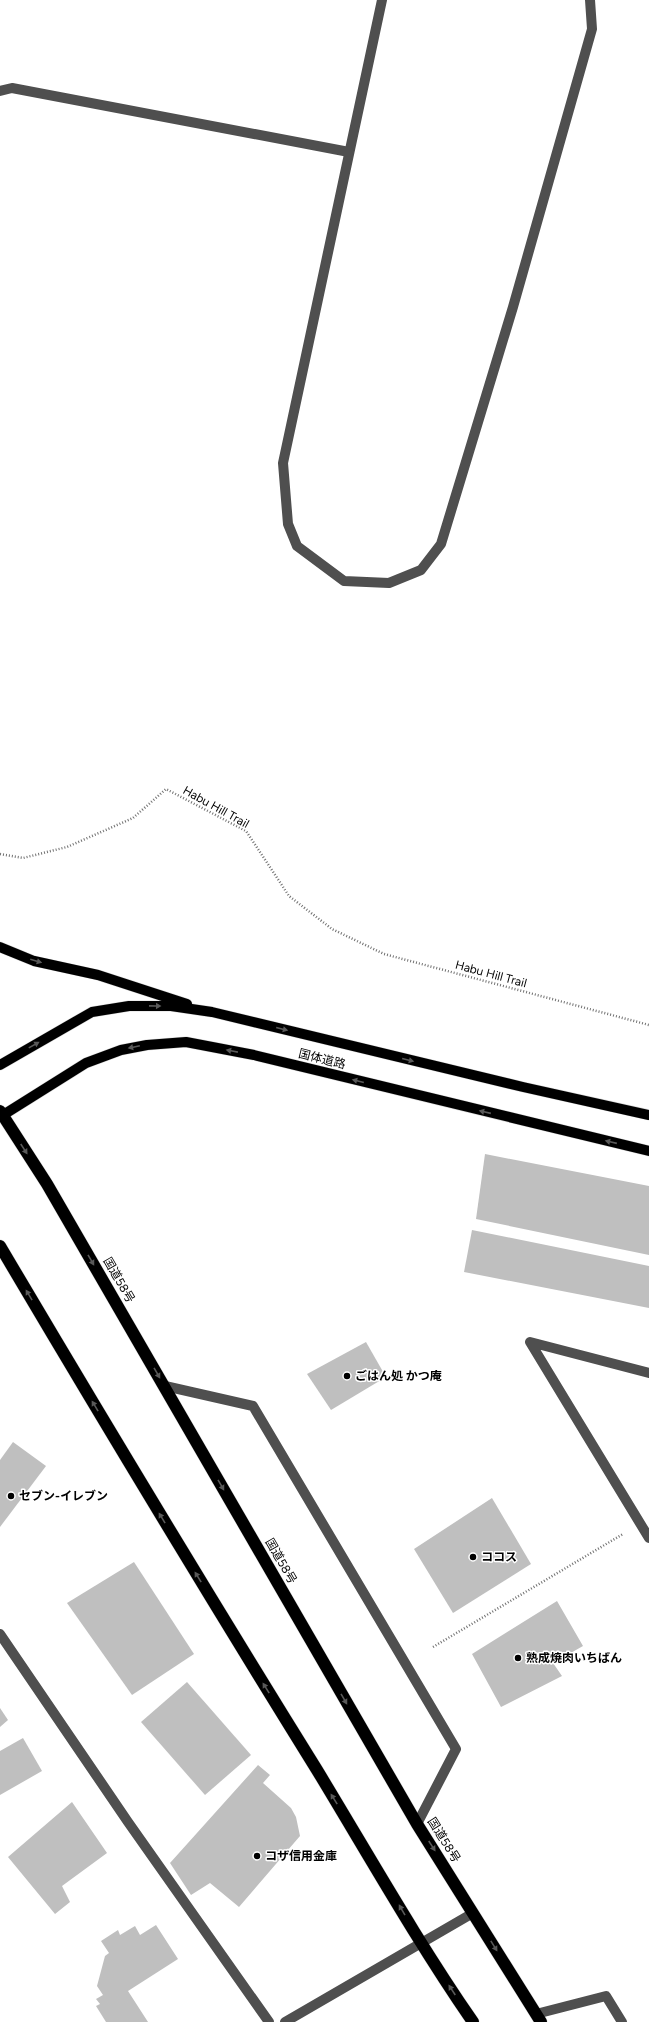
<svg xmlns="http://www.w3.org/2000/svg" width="649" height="2022" viewBox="0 0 649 2022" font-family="Figtree,'Noto Sans JP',sans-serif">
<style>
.building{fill:#bfbfbf}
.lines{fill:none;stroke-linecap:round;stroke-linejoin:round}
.major-casing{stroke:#dbdbdb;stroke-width:11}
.highway-casing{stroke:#dbdbdb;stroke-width:13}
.path{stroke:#717171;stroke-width:2.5;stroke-dasharray:1 2;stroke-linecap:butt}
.minor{stroke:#4f4f4f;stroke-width:10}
.major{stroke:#000;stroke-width:10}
.highway{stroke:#000;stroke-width:12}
.oneway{fill:#595959}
.poi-dot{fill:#000;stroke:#fff;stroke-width:1.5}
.labels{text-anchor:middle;stroke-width:3;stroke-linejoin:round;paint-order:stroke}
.street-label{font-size:12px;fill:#000;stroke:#fff}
.poi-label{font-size:12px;font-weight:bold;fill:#000;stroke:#fff;text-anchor:start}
</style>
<rect width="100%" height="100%" fill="#fff"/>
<g class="building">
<polygon points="485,1154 649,1186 649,1255 476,1219"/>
<polygon points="472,1230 649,1266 649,1308 464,1272"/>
<polygon points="366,1342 386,1377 331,1410 307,1374"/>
<polygon points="13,1442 46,1466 0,1527 0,1460"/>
<polygon points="492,1498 531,1564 453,1613 414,1549"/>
<polygon points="134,1562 194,1654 132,1695 67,1603"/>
<polygon points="557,1601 583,1646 553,1663 562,1676 501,1707 472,1654"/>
<polygon points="187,1682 251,1755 205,1795 141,1722"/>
<polygon points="0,1708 8,1720 0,1727"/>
<polygon points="23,1738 42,1771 0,1795 0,1751"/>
<polygon points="258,1765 270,1775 263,1783 291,1808 296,1817 300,1836 239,1907 210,1883 191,1895 170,1863"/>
<polygon points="72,1802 107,1853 62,1886 70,1902 55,1914 8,1857"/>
<polygon points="156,1925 178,1959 128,1991 148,2022 106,2022 96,2006 100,2004 96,1999 103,1995 97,1986 105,1956 109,1953 101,1941 118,1930 120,1935 135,1926 140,1935"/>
</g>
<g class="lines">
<g class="major-casing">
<g id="major">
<polyline points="0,947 34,961 98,975 187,1004"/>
<polyline points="0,1065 92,1012 129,1006 171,1006 212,1012 523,1087 649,1115"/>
<polyline points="0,1117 86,1063 121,1050 147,1045 186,1042 254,1055 649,1151"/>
</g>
</g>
<g class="highway-casing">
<g id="highway">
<polyline points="0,1111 47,1184 417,1824 541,2022"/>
<path d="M 0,1246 C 104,1422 209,1596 317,1770 C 368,1854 417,1941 473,2022"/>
</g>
</g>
<g class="path">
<polyline points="0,854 23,858 67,847 133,818 166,789 246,831 289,896 332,929 384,954 649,1025"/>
<polyline points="433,1647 623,1534"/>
</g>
<g class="minor">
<polyline points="382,0 283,463 288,524 297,546 344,581 389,583 421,570 441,544 513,307 592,29 590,0"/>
<polyline points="0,91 12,88 349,152"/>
<polyline points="649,1373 530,1342 649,1538"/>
<polyline points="165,1386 253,1406 456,1749 417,1824"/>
<polyline points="0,1634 128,1822 269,2022"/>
<polyline points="536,2014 606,1996 622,2022"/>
<polyline points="285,2022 473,1913"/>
</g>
<use href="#major" class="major"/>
<use href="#highway" class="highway"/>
</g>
<defs><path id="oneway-solid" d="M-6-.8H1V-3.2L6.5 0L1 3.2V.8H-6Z"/></defs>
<g class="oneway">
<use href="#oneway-solid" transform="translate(36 961) rotate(16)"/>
<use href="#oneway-solid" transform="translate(155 1006) rotate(1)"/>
<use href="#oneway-solid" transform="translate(282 1029) rotate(14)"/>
<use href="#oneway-solid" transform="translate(34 1045) rotate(-29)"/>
<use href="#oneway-solid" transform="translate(134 1047) rotate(168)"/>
<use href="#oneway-solid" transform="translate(232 1051) rotate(-169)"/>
<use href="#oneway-solid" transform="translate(408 1060) rotate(14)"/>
<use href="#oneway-solid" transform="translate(358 1081) rotate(-166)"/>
<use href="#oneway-solid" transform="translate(485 1112) rotate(-167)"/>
<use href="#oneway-solid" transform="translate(611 1142) rotate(-167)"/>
<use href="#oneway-solid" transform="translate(24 1149) rotate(57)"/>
<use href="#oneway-solid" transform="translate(91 1260) rotate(60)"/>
<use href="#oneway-solid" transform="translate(29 1295) rotate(-121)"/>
<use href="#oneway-solid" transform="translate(157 1373) rotate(60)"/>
<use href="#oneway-solid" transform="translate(95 1406) rotate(-121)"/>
<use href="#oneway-solid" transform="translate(221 1485) rotate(60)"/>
<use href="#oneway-solid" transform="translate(162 1518) rotate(-121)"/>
<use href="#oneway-solid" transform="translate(198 1577) rotate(-122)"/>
<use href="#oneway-solid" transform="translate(266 1688) rotate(-122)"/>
<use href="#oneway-solid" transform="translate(344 1699) rotate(60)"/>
<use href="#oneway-solid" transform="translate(334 1799) rotate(-122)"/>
<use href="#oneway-solid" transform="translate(432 1846) rotate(57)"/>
<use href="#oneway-solid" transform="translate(402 1910) rotate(-120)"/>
<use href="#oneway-solid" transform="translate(494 1946) rotate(58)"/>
<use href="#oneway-solid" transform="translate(452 1990) rotate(-123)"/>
</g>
<g class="poi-dot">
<circle cx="347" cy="1376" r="4"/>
<circle cx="11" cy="1496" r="4"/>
<circle cx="473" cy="1557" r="4"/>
<circle cx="518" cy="1658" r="4"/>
<circle cx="257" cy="1856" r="4"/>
</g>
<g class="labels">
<g class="street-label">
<text transform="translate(216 807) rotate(29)" y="4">Habu Hill Trail</text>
<text transform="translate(491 974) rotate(15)" y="4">Habu Hill Trail</text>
<text transform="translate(322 1059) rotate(14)" y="4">国体道路</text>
<text transform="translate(119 1280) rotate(60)" y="4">国道58号</text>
<text transform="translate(281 1561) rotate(60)" y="4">国道58号</text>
<text transform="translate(444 1840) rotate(58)" y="4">国道58号</text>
</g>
<g class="poi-label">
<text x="355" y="1380">ごはん処 かつ庵</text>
<text x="19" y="1500">セブン-イレブン</text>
<text x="481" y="1561">ココス</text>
<text x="526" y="1662">熟成焼肉いちばん</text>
<text x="265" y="1860">コザ信用金庫</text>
</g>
</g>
</svg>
